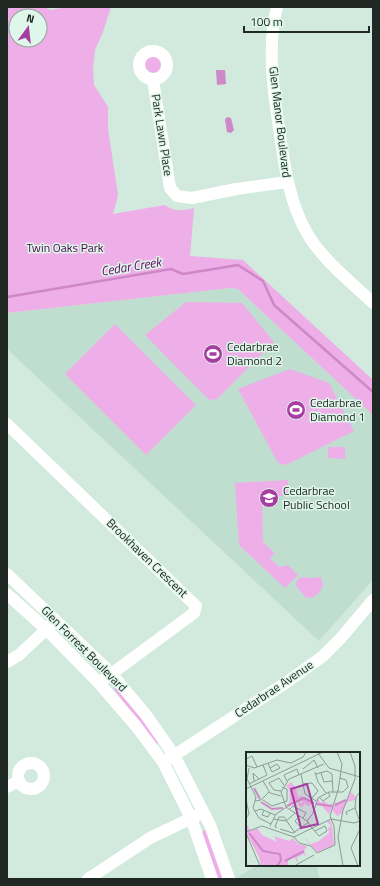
<svg xmlns="http://www.w3.org/2000/svg" width="380" height="886" viewBox="0 0 380 886" font-family="'Titillium Web',sans-serif">
<style>
.built{fill:#c0ded0}
.green{fill:#eeaee7;fill-rule:evenodd}
.water{fill:#ce87c7}
.lines{fill:none;stroke-linecap:round;stroke-linejoin:round}
.stream{stroke:#ce87c7;stroke-width:2.5}
.minor{stroke:#fff;stroke-width:12}
.labels{text-anchor:middle;stroke-width:3;stroke-linejoin:round;paint-order:stroke}
.street-label{font-size:12px;fill:#202824;stroke:#dff6eb}
.park-label{font-size:12px;fill:#480745;stroke:#dff6eb}
.poi-label{font-size:12px;fill:#202824;stroke:#dff6eb;text-anchor:start}
.water-label{font-size:13px;font-style:italic;fill:#5f075c;stroke:#dff6eb}
.inset-river{fill:none;stroke:#ce87c7;stroke-width:2}
.inset-road{fill:none;stroke:#8b9c94;stroke-width:1}
.view{fill:#a63da0;fill-opacity:0.15;stroke:#a63da0;stroke-width:2}
.inset-edge{fill:none;stroke:#202824;stroke-width:2}
</style>
<rect width="100%" height="100%" fill="#d2e9de"/>
<g class="built">
<polygon points="230,288 238,289 373,415 373,580 319,641 7,349 7,313"/>
<polygon points="257,865 316,865 320,879 235,879"/>
</g>
<g class="green">
<path d="M 7,7 L 45,7 L 50,10 L 68,7 L 111,7 L 103,32 L 95,50 L 93,68 L 94,85 L 108,107 L 108,129 L 118,195 L 113,214 L 165,205 C 174,212 183,211 194,208 L 190,256 L 243,260 L 373,380 L 373,415 L 238,289 L 230,288 L 7,313 ZM 16,16 L 40,16 L 40,40 L 16,40 Z"/>
<circle cx="154" cy="64" r="9"/>
<polygon points="186,302 242,303 274,342 217,399 209,400 145,335"/>
<polygon points="115,324 196,405 146,455 65,374"/>
<polygon points="290,369 329,383 354,431 286,465 278,463 238,389"/>
<polygon points="328,447 345,447 345,459 328,458"/>
<polygon points="288,480 288,496 262,497 263,542 275,553 270,558 279,567 288,565 298,575 285,588 239,545 235,483"/>
<polygon points="304,577 309,578 321,577 323,586 318,594 312,598 305,597 296,586 297,579"/>
<polygon points="115,686 117,686 159,742 157,744 154,744 114,689"/>
<polygon points="204,830 206,830 225,879 218,879 202,834"/>
</g>
<g class="water">
<polygon points="216,70 225,70 226,84 217,85"/>
<polygon points="227,117 231,118 234,130 231,133 227,132 225,120"/>
</g>
<g class="lines">
<polyline class="stream" points="7,297 171,269 183,274 238,265 263,281 274,305 373,392"/>
<g class="minor">
<path d="M 277,7 C 267,45 273,89 279,128 C 284,164 289,203 308,235 C 324,261 351,282 373,303"/>
<circle cx="153" cy="65" r="14"/>
<polyline points="153,80 170,188 177,196 192,198 236,189 287,182"/>
<polyline points="7,424 196,606 194,613 99,683"/>
<polyline points="7,574 111,673 146,715 174,755 210,825 229,879"/>
<polyline points="7,594 46,629 99,683 136,726 163,762 191,818 212,879"/>
<polyline points="7,662 19,655 52,624"/>
<polyline points="167,760 287,682 323,656 341,638 373,600"/>
<circle cx="31" cy="776" r="13"/>
<polyline points="7,787 19,781"/>
<polyline points="88,879 150,838 198,815"/>
</g>
</g>
<defs>
<g id="stadium-disc" transform="scale(1)"><circle r="9.5" fill="#a63da0" stroke="#dff6eb"/><path d="M0-5a6.5 5 0 1 0 0 10a6.5 5 0 1 0 0-10ZM-3.5-1.8h7v3.6h-7Z" fill="#fff"/></g>
<g id="school-disc" transform="scale(1)"><circle r="9.5" fill="#a63da0" stroke="#dff6eb"/><path d="M0-5L7-2L0 1L-7-2ZM-4 1L0 2.5L4 1V4Q0 6-4 4Z" fill="#fff"/></g>
</defs>
<g fill-rule="evenodd">
<use href="#stadium-disc" x="213" y="354"/>
<use href="#stadium-disc" x="296" y="410"/>
<use href="#school-disc" x="269" y="498"/>
</g>
<g class="labels">
<g class="street-label">
<text transform="translate(280 122) rotate(83)" y="4">Glen Manor Boulevard</text>
<text transform="translate(162 135) rotate(81)" y="4">Park Lawn Place</text>
<text transform="translate(147 558) rotate(44)" y="4">Brookhaven Crescent</text>
<text transform="translate(84 649) rotate(45)" y="4">Glen Forrest Boulevard</text>
<text transform="translate(274 689) rotate(-34)" y="4">Cedarbrae Avenue</text>
</g>
<g class="park-label">
<text x="65" y="252">Twin Oaks Park</text>
</g>
<g class="poi-label">
<text x="227" y="351">Cedarbrae<tspan x="227" dy="14">Diamond 2</tspan></text>
<text x="310" y="407">Cedarbrae<tspan x="310" dy="14">Diamond 1</tspan></text>
<text x="283" y="495">Cedarbrae<tspan x="283" dy="14">Public School</tspan></text>
</g>
<g class="water-label">
<text transform="translate(131 266) rotate(-9)" y="5">Cedar Creek</text>
</g>
</g>
<g transform="translate(246 752)">
<rect width="114" height="114" fill="#d2e9de"/>
<path d="M 45,30 L 49,35 L 46,36 L 50,36 L 52,45 L 56,44 L 69,52 L 64,50 L 65,53 L 62,54 L 59,51 L 56,55 L 52,53 L 53,50 L 57,52 L 56,48 L 41,55 L 44,49 L 43,37 L 40,34 ZM 105,40 L 109,44 L 109,48 L 101,50 L 96,61 L 91,64 L 86,58 L 90,50 L 92,53 L 101,49 ZM 72,47 L 75,51 L 78,49 L 83,53 L 88,51 L 83,62 L 76,54 L 70,53 ZM 84,68 L 86,73 L 88,93 L 71,100 L 57,84 L 65,92 L 73,89 L 83,81 L 82,74 L 84,76 L 85,74 L 81,69 ZM 0,71 L 5,79 L 11,76 L 16,83 L 31,90 L 28,84 L 43,89 L 47,86 L 52,92 L 61,94 L 58,99 L 61,106 L 58,102 L 51,105 L 52,111 L 48,105 L 42,108 L 42,114 L 15,114 L 13,105 L 0,80 Z" fill="#eeaee7"/>
<path class="inset-river" d="M 8,36 L 14,47M 15,50 L 26,57 L 37,56M 70,52 L 86,54M 89,53 L 100,48M 41,54 L 58,46 L 68,51M 3,81 L 17,99 L 34,102 L 35,108 L 31,114M 39,109 L 58,99"/>
<path class="inset-road" d="M 91,0 L 96,12 L 92,39M 72,1 L 83,16 L 114,25M 0,7 L 6,4 L 11,15M 22,11 L 24,16 L 26,20 L 34,16 L 31,12 L 24,16M 0,13 L 8,16 L 31,8 L 45,11 L 57,5 L 60,0M 3,16 L 1,27 L 10,45 L 7,56 L 13,66 L 25,72M 57,17 L 68,8 L 72,16M 69,20 L 72,30 L 80,41M 75,21 L 78,30 L 86,29M 55,22 L 59,42 L 70,49M 70,22 L 81,19 L 86,22 L 87,40M 8,29 L 7,21 L 13,27M 17,29 L 24,41 L 35,44M 41,29 L 38,23 L 51,17 L 53,23M 3,32 L 21,23 L 17,13M 57,32 L 66,31 L 72,39 L 66,46M 0,37 L 77,0M 35,39 L 28,38 L 23,31 L 33,26 L 38,33M 114,40 L 110,45 L 109,56 L 114,70M 73,45 L 77,49 L 84,44 L 82,40M 0,47 L 3,62 L 0,66M 17,48 L 26,54 L 41,49 L 41,37 L 36,35M 9,49 L 15,48 L 23,40M 18,58 L 16,63 L 22,65 L 24,61M 43,58 L 47,54 L 60,61 L 57,66M 9,59 L 15,57 L 29,63M 101,63 L 100,60 L 109,56M 54,64 L 49,69 L 56,77M 27,67 L 40,69 L 49,61M 61,69 L 67,61 L 72,46 L 83,40 L 97,40 L 102,35 L 100,28 L 94,26M 24,74 L 30,62 L 41,55M 31,76 L 29,75 L 33,65 L 38,65 L 49,81M 34,77 L 47,81 L 63,70M 69,79 L 79,74 L 81,79 L 73,84 L 66,76 L 61,69 L 40,55 L 35,40 L 43,27 L 78,12M 0,80 L 16,74 L 48,85 L 85,67 L 108,71 L 114,69M 0,81 L 14,114M 48,85 L 53,91 L 65,94 L 71,101M 71,101 L 89,93 L 88,74 L 84,64 L 92,38M 50,113 L 68,103M 97,114 L 92,85 L 97,58 L 109,27 L 109,14 L 104,0M 112,114 L 105,96 L 114,77"/>
<path class="view" d="M 61,32 L 72,72 L 55,76 L 45,37 Z"/>
<rect width="114" height="114" class="inset-edge"/>
</g>
<rect width="380" height="886" fill="none" stroke="#202824" stroke-width="16"/>
<g transform="translate(28 28) rotate(15)"><circle r="19" fill="#dff6eb" stroke="#93a49b"/>
<path d="M0-3L7 15L0 10L-7 15Z" fill="#a63da0"/>
<text y="-6" font-size="11" font-weight="bold" text-anchor="middle" fill="#202824">N</text>
</g>
<path d="M244 26v6h125v-6" fill="none" stroke="#202824" stroke-width="2"/>
<text x="250" y="26" font-size="12" fill="#202824" stroke="#dff6eb" stroke-width="3" paint-order="stroke">100 m</text>
</svg>
